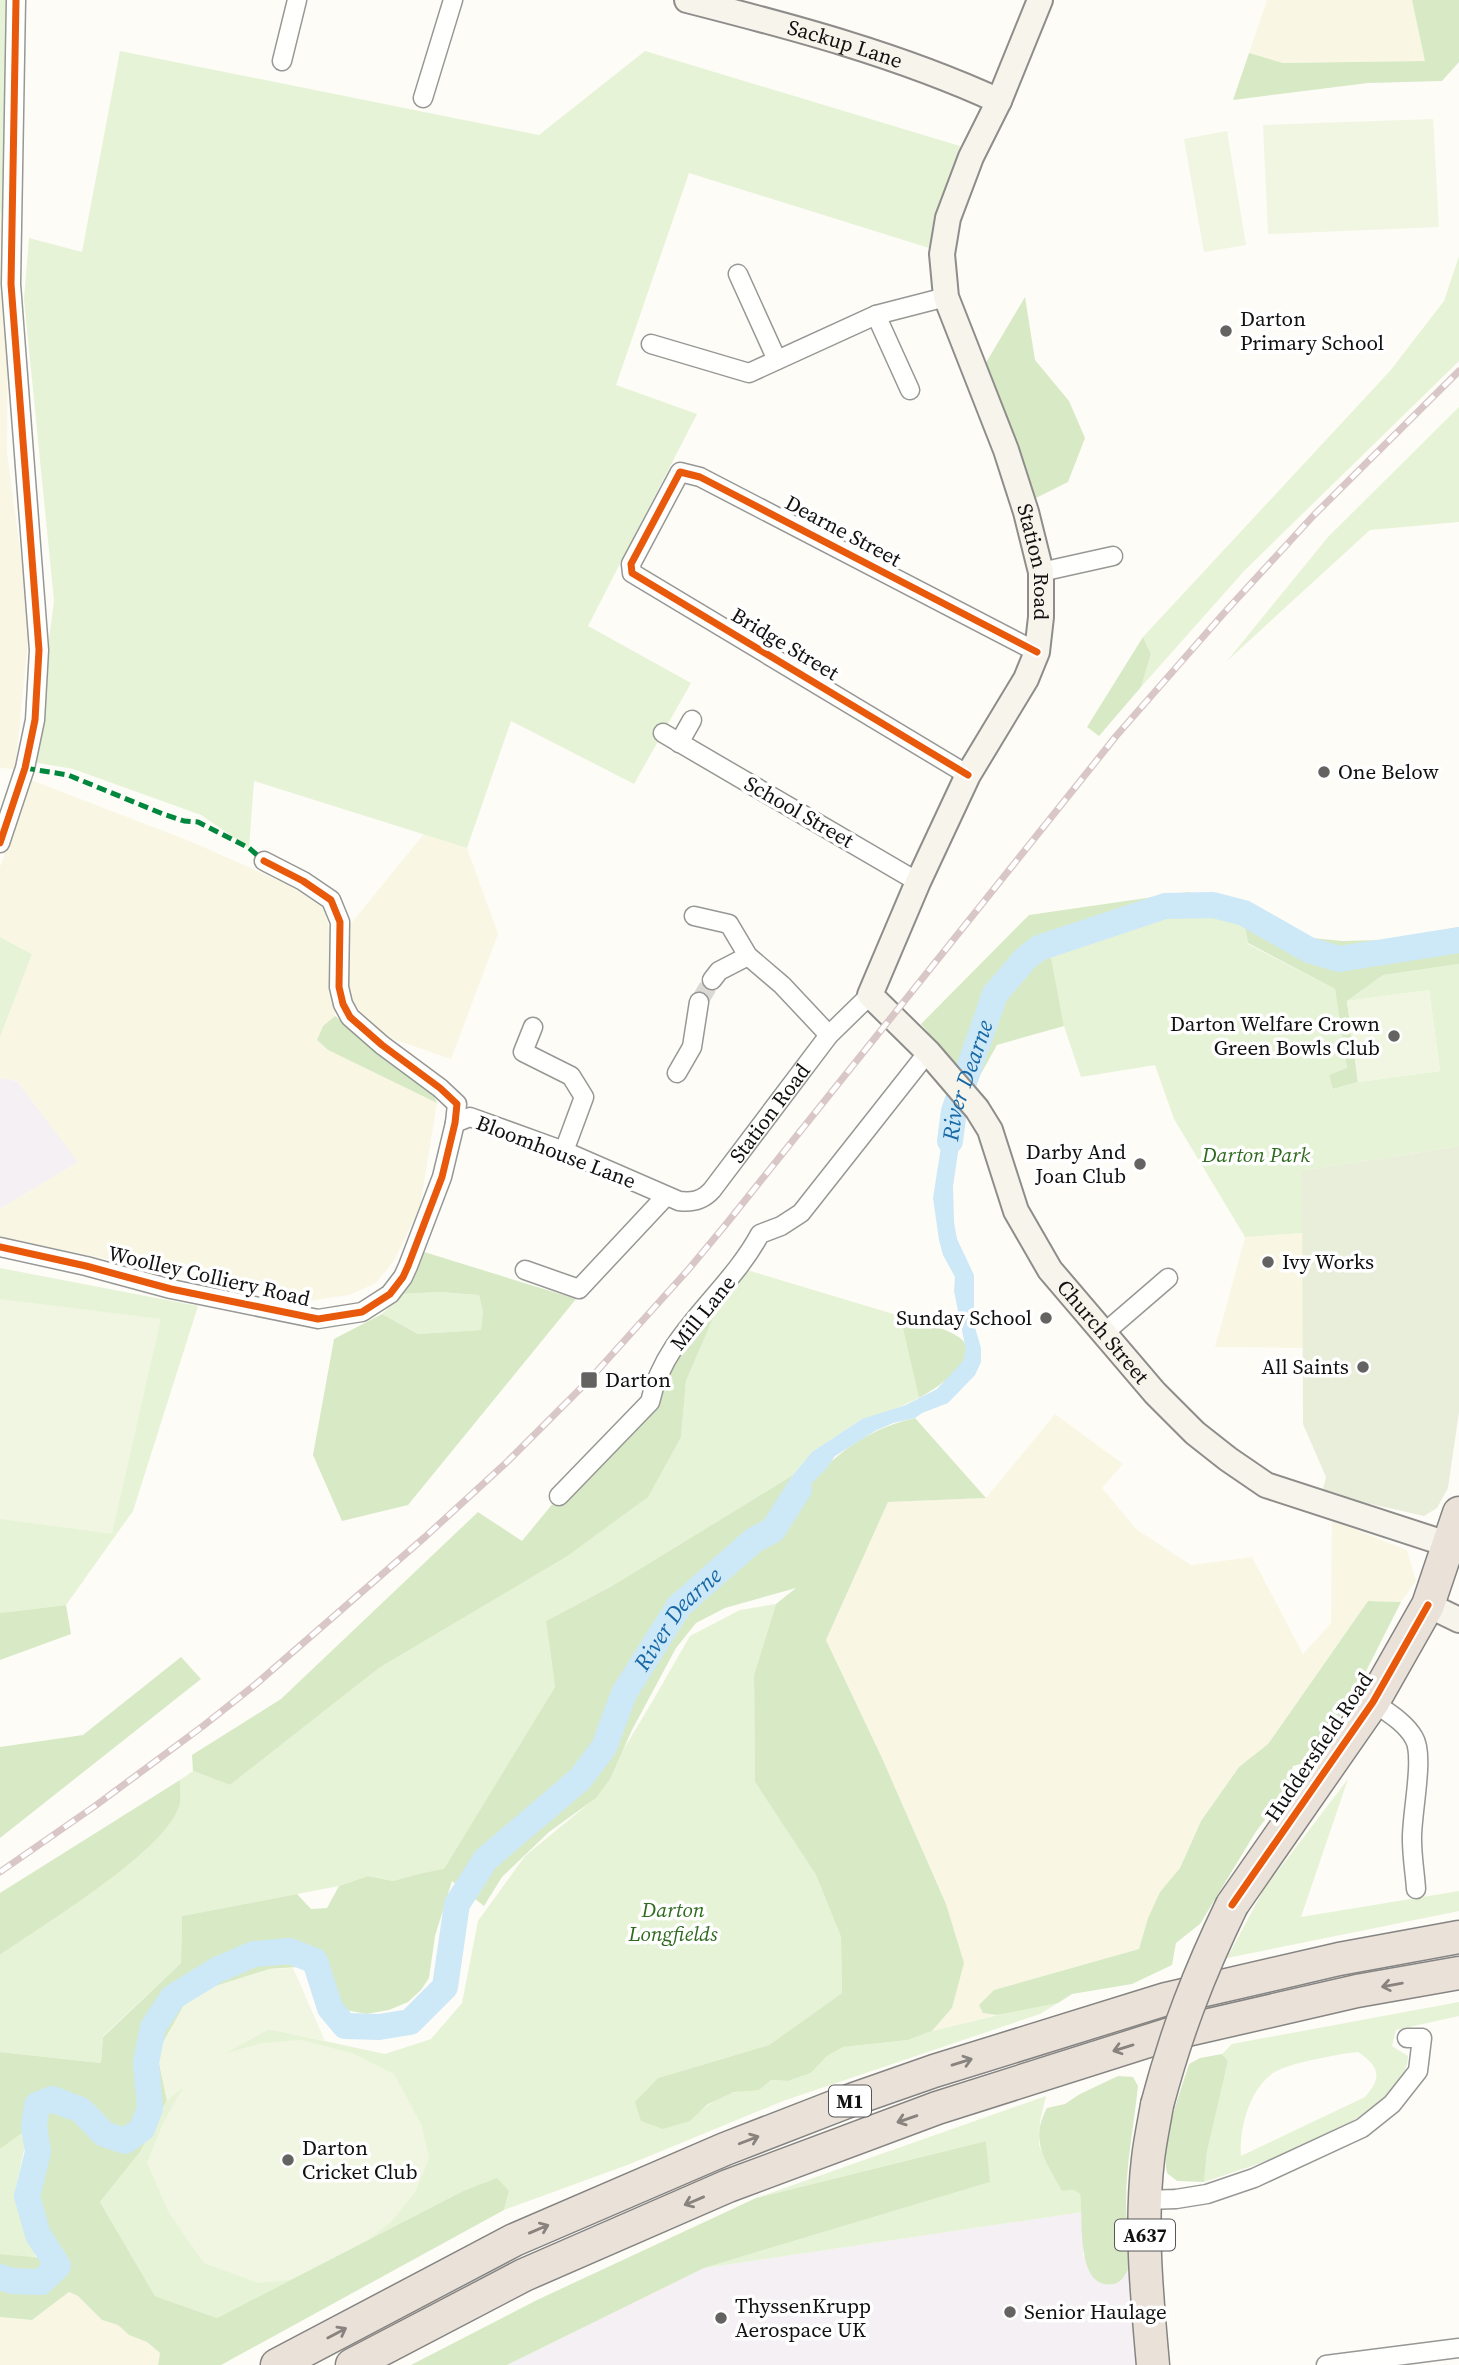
<svg xmlns="http://www.w3.org/2000/svg" width="1459" height="2365" viewBox="0 0 1459 2365" font-family="'Source Serif 4',serif">
<style>
.industrial{fill:#f5f0f3}
.farmland{fill:#f9f7e4}
.green{fill:#e7f3d7;fill-rule:evenodd}
.forest{fill:#d8eac5}
.cemetery{fill:#e9eedb}
.pitch{fill:#f0f6e1}
.water{fill:#cde8f7}
.lines{fill:none;stroke-linecap:round;stroke-linejoin:round}
.river{stroke:#cde8f7;stroke-width:26}
.street-tunnel{stroke:#dad9d4;stroke-width:18;stroke-dasharray:18 9;stroke-linecap:butt}
.street-casing{stroke:#979795;stroke-width:21}
.secondary-casing{stroke:#8e8d8b;stroke-width:28}
.highway-casing{stroke:#858482;stroke-width:35}
.street{stroke:#fffffe;stroke-width:18}
.secondary{stroke:#f6f4eb;stroke-width:24}
.highway{stroke:#eae1d8;stroke-width:32}
.rail-casing{stroke:#d9c6c7;stroke-width:7}
.rail{stroke:#fff;stroke-width:4.5;stroke-dasharray:13;stroke-linecap:butt}
.highway-bridge-casing{stroke:#858482;stroke-width:35;stroke-linecap:butt}
.highway-bridge{stroke:#eae1d8;stroke-width:32}
.quiet{stroke:#00873e;stroke-width:5;stroke-dasharray:10 5;stroke-linecap:butt}
.cycleway-casing{stroke:#fff;stroke-width:11}
.cycleway{stroke:#e8590c;stroke-width:7}
.oneway{stroke:#88837e}
.poi-dot{fill:#646362;stroke:#fff;stroke-width:2.5}
.labels{text-anchor:middle;stroke-width:7;stroke-linejoin:round;paint-order:stroke}
.shield{fill:#fff;stroke:#585858;stroke-width:2}
.shield-label{font-size:19px;font-weight:bold;fill:#111}
.street-label{font-size:21px;fill:#111;stroke:#fff}
.poi-label{font-size:21px;fill:#111;stroke:#fff;text-anchor:start}
.park-label{font-size:21px;font-style:italic;fill:#2f6b1f;stroke:#fff}
.water-label{font-size:23px;font-style:italic;fill:#1768a6;stroke:#fff}
</style>
<rect width="100%" height="100%" fill="#fdfcf7"/>
<g class="industrial">
<polygon points="0,1078 17,1081 79,1162 0,1209"/>
<polygon points="1083,2212 1083,2256 1123,2278 1128,2268 1138,2365 507,2365 704,2268"/>
</g>
<g class="farmland">
<polygon points="1267,0 1412,0 1426,61 1283,63 1249,53"/>
<polygon points="0,209 8,230 7,453 30,623 15,769 0,768"/>
<polygon points="31,780 192,842 287,884 324,908 330,932 335,1016 323,1026 317,1040 328,1050 437,1103 420,1207 394,1261 376,1283 349,1295 308,1301 0,1237 0,1209 78,1162 17,1081 0,1078 0,1037 32,954 0,937 0,867"/>
<polygon points="424,834 467,848 498,934 451,1059 381,1035 349,998 345,962 349,926"/>
<polygon points="1303,1233 1303,1348 1215,1347 1245,1237"/>
<polygon points="1055,1414 1123,1464 1102,1488 1136,1529 1191,1565 1252,1557 1303,1654 1331,1623 1332,1520 1407,1550 1416,1581 1401,1602 1368,1601 1268,1744 1239,1767 1201,1821 1180,1868 1160,1892 1148,1918 1139,1949 994,1990 983,2013 997,2015 932,2031 952,2008 946,1904 882,1758 826,1640 888,1502 986,1498"/>
<polygon points="69,2292 78,2296 102,2320 118,2325 129,2335 147,2342 160,2353 158,2365 0,2365 0,2317 32,2320"/>
</g>
<g class="green">
<polygon points="0,0 10,0 8,230 0,209"/>
<polygon points="120,51 539,135 645,51 960,146 929,248 689,173 616,385 697,414 588,626 691,683 634,784 511,721 467,848 254,781 249,848 201,815 73,769 33,762 54,601 24,299 29,238 82,252"/>
<polygon points="1459,256 1459,361 1245,570 1141,687 1151,654 1143,637 1390,371 1444,301"/>
<polygon points="1459,407 1459,522 1370,530 1227,661 1328,537"/>
<polygon points="1211,913 1245,927 1248,944 1335,989 1347,1068 1334,1089 1358,1082 1440,1071 1429,990 1347,1001 1383,975 1459,964 1459,1146 1303,1171 1303,1233 1245,1237 1174,1119 1155,1065 1081,1077 1064,1026 1051,957 1165,914"/>
<polygon points="0,937 32,954 0,1037"/>
<polygon points="0,1268 198,1306 133,1511 66,1605 0,1613"/>
<path d="M 747,1270 L 900,1316 L 919,1398 L 884,1414 L 862,1419 L 812,1452 L 793,1475 L 612,1586 L 546,1621 L 555,1687 L 444,1870 L 418,1874 L 393,1881 L 368,1876 L 339,1886 L 182,1916 L 181,1963 L 103,2036 L 101,2063 L 0,2052 L 0,1955 C 43,1925 163,1853 179,1807 C 182,1800 180,1788 180,1780 L 193,1771 L 230,1785 L 379,1668 L 566,1557 L 681,1437 L 686,1381 L 715,1314 Z"/>
<polygon points="439,1292 479,1295 483,1312 482,1330 418,1334 382,1314 402,1294"/>
<path d="M 776,1604 L 754,1675 L 755,1782 L 816,1875 L 841,1937 L 842,1993 L 769,2045 L 658,2078 L 690,2121 C 703,2108 717,2096 736,2092 C 754,2088 755,2092 771,2080 L 788,2081 L 811,2073 L 827,2056 L 843,2047 L 908,2040 L 932,2031 L 1032,2007 L 1058,2003 L 1040,2014 L 783,2101 L 630,2164 L 504,2210 L 509,2191 L 463,2191 L 217,2318 L 155,2296 L 100,2202 L 140,2152 L 167,2100 L 222,2054 L 269,2029 L 385,2054 L 431,2039 L 462,2003 L 478,1921 L 525,1856 L 593,1800 L 652,1702 L 690,1636 L 740,1610 Z"/>
<polygon points="1348,1779 1301,1917 1459,1891 1459,1911 1227,1958 1264,1889"/>
<path d="M 1459,2002 L 1459,2016 L 1396,2030 L 1392,2046 L 1408,2056 C 1406,2118 1254,2166 1204,2182 L 1207,2152 L 1228,2061 L 1222,2054 L 1232,2044 ZM 1358,2052 C 1379,2066 1383,2077 1365,2097 L 1241,2156 C 1239,2129 1249,2090 1273,2073 C 1288,2063 1339,2054 1358,2052 Z"/>
<polygon points="1046,2096 1040,2121 1039,2145 1062,2191 1074,2190 1080,2194 1083,2212 704,2268 989,2182 986,2141 756,2198"/>
<polygon points="29,2127 14,2196 36,2258 0,2254 0,2149"/>
</g>
<g class="forest">
<polygon points="1412,0 1459,0 1459,62 1442,81 1368,83 1233,100 1249,53 1283,63 1425,61"/>
<polygon points="1025,297 1035,360 1069,401 1085,438 1068,482 1032,500 980,373"/>
<polygon points="1143,637 1151,654 1141,687 1099,736 1087,727"/>
<polygon points="1188,892 1233,902 1303,937 1342,941 1381,940 1459,927 1459,964 1383,975 1347,1001 1358,1082 1333,1089 1329,1075 1347,1068 1335,989 1248,943 1245,927 1211,913 1165,914 1051,957 1064,1026 997,1045 973,1088 921,1024 1029,915"/>
<polygon points="335,1016 429,1085 437,1103 328,1050 317,1040 323,1026"/>
<polygon points="421,1251 576,1299 408,1505 342,1521 313,1455 334,1339 382,1314 418,1334 481,1330 483,1312 479,1295 439,1292 402,1294"/>
<polygon points="715,1314 686,1381 681,1437 648,1497 566,1557 379,1668 230,1785 193,1771 192,1755 281,1699 478,1512 522,1541 559,1496 650,1402 672,1357"/>
<path d="M 900,1316 C 918,1322 941,1326 957,1336 C 988,1354 935,1390 919,1398 Z"/>
<path d="M 915,1418 L 986,1498 L 888,1502 L 826,1640 L 882,1758 L 946,1904 L 964,1963 L 952,2008 L 932,2031 L 908,2040 L 843,2047 L 827,2056 L 811,2073 L 788,2081 L 771,2080 L 759,2090 L 734,2092 L 708,2104 L 690,2121 L 663,2129 L 641,2121 L 635,2102 L 658,2078 L 769,2045 L 842,1993 L 841,1937 L 816,1875 L 755,1782 L 754,1675 L 776,1604 L 796,1588 L 725,1608 L 696,1623 L 676,1648 L 632,1730 L 610,1779 L 596,1798 L 549,1832 L 502,1877 L 484,1906 L 452,1881 L 435,1936 L 429,1978 L 421,1990 L 408,2002 L 389,2010 L 366,2014 L 346,2010 L 336,1992 L 328,1965 L 269,1969 L 157,2053 L 167,2100 L 140,2152 L 100,2202 L 155,2296 L 217,2318 L 463,2191 L 497,2178 L 509,2191 L 504,2210 L 221,2365 L 158,2365 L 160,2353 L 147,2342 L 129,2335 L 118,2325 L 102,2320 L 78,2296 L 69,2292 L 32,2320 L 0,2317 L 0,2254 L 63,2260 L 43,2228 L 37,2187 L 44,2170 L 38,2132 L 41,2119 L 0,2149 L 0,2052 L 101,2063 L 103,2037 L 181,1963 L 182,1916 L 297,1894 L 311,1909 L 327,1908 L 339,1886 L 368,1876 L 393,1881 L 418,1874 L 444,1869 L 555,1687 L 546,1621 L 612,1586 L 793,1475 L 773,1516 L 784,1519 C 815,1469 857,1431 915,1418 Z"/>
<polygon points="1368,1601 1401,1602 1354,1695 1309,1762 1293,1766 1286,1791 1255,1833 1200,1924 1176,1943 1172,1965 1132,1984 1072,1994 1058,2003 997,2015 983,2013 979,2005 994,1990 1139,1949 1148,1918 1160,1892 1180,1868 1201,1821 1239,1767 1268,1744"/>
<polygon points="66,1605 71,1634 0,1660 0,1613"/>
<polygon points="181,1657 201,1679 0,1838 0,1747 83,1735"/>
<path d="M 180,1780 C 180,1788 182,1800 179,1807 C 163,1853 43,1925 0,1955 L 0,1893 Z"/>
<path d="M 1222,2054 L 1228,2061 L 1207,2152 L 1204,2182 L 1177,2181 L 1167,2173 C 1161,2141 1179,2096 1189,2064 L 1200,2058 Z"/>
<path d="M 1118,2076 L 1133,2077 L 1138,2086 C 1134,2125 1126,2164 1126,2204 C 1126,2223 1133,2252 1128,2269 C 1126,2275 1120,2283 1114,2284 C 1074,2291 1084,2216 1080,2194 L 1074,2190 L 1062,2191 C 1046,2161 1029,2141 1047,2108 L 1065,2104 L 1080,2094 Z"/>
<polygon points="986,2141 990,2182 704,2268 507,2365 411,2365 537,2300 756,2198"/>
</g>
<polygon class="cemetery" points="1459,1146 1459,1412 1448,1488 1437,1508 1424,1516 1322,1493 1326,1477 1303,1424 1302,1171"/>
<g class="pitch">
<polygon points="1433,119 1439,227 1268,234 1263,125"/>
<polygon points="1227,131 1246,245 1204,252 1184,139"/>
<polygon points="1429,990 1440,1071 1358,1082 1347,1001"/>
<polygon points="0,1299 161,1319 112,1534 0,1519"/>
<polygon points="293,1968 325,2041 269,2029 226,2053 262,2043 301,2040 352,2053 394,2074 422,2126 429,2158 416,2191 391,2222 368,2240 290,2280 258,2283 204,2263 169,2213 147,2163 163,2123 183,2088 167,2100 157,2053 190,1994 269,1969"/>
</g>
<polygon class="water" points="946,1094 965,1121 962,1126 953,1186 954,1222 957,1239 974,1275 974,1324 981,1348 981,1362 975,1375 948,1403 922,1413 915,1418 893,1423 875,1431 835,1456 826,1469 796,1499 784,1520 773,1517 793,1475 812,1452 862,1419 906,1405 937,1389 963,1361 966,1350 954,1291 955,1277 943,1255 939,1240 933,1198 947,1109"/>
<g class="lines">
<g class="river">
<path id="s1" d="M 950,1141 L 954,1111 L 995,994 L 1026,958 L 1039,948 L 1165,906 L 1213,905 L 1244,913 L 1309,950 L 1339,959 L 1459,940"/>
<path id="s2" d="M 0,2277 L 12,2281 L 41,2282 L 58,2266 L 38,2235 L 27,2196 L 38,2152 L 34,2126 L 37,2105 L 52,2099 L 81,2110 L 104,2134 L 125,2141 L 142,2129 L 150,2108 L 146,2063 L 153,2027 L 173,1997 L 217,1970 L 254,1954 L 290,1951 L 315,1961 L 330,2008 L 345,2026 L 379,2027 L 410,2022 L 445,1987 L 457,1904 L 486,1859 L 580,1779 L 604,1747 L 624,1693 L 679,1606 L 754,1540 L 773,1530 L 799,1489"/>
</g>
<polyline class="street-tunnel" points="699,1002 712,980"/>
<g class="street-casing">
<g id="street">
<polyline points="282,61 297,0"/>
<polyline points="423,98 453,0"/>
<polyline points="738,274 777,360"/>
<polyline points="876,315 910,390"/>
<polyline points="651,344 749,373 876,315 946,297"/>
<polyline points="1041,572 1113,556"/>
<polyline points="663,733 918,882"/>
<polyline points="679,743 692,720"/>
<polyline points="968,775 632,573 631,564 680,472 700,477 1037,652"/>
<polyline points="0,843 25,768 35,720 39,650 11,284 16,0"/>
<polyline points="694,916 729,924 748,956 782,985 829,1035"/>
<polyline points="712,980 719,971 748,956"/>
<polyline points="533,1027 523,1052 571,1076 584,1097 564,1151"/>
<polyline points="677,1073 692,1047 699,1002"/>
<path id="s3" d="M 455,1123 L 470,1117 L 564,1151 L 679,1201 C 693,1203 703,1200 712,1190 L 829,1035 L 870,995"/>
<polyline points="0,1247 86,1266 171,1289 318,1319 362,1312 390,1294 403,1277 408,1266 442,1177 455,1123 457,1104 440,1088 382,1045 350,1017 343,1004 339,987 340,922 331,900 303,881 264,861"/>
<polyline points="525,1270 579,1289 666,1196"/>
<polyline points="1103,1334 1168,1278"/>
<path d="M 559,1496 L 650,1402 C 665,1333 728,1294 760,1234 L 781,1226 L 801,1213 L 928,1052"/>
<path d="M 1373,1702 C 1387,1712 1405,1722 1414,1738 C 1425,1756 1411,1816 1412,1840 C 1412,1857 1415,1873 1416,1889"/>
<polyline points="1145,2200 1176,2199 1207,2194 1254,2178 1362,2128 1392,2104 1418,2071 1422,2038 1407,2038"/>
<polyline points="1326,2365 1459,2348"/>
</g>
</g>
<g class="secondary-casing">
<g id="secondary">
<path id="s4" d="M 687,0 C 793,27 899,55 999,101"/>
<path id="s5" d="M 1040,0 L 999,101 L 971,157 L 948,218 L 942,254 L 946,297 L 1006,450 L 1026,512 L 1041,572 L 1041,617 L 1037,652 L 1026,679 L 968,775 L 918,882 L 870,995 L 928,1052 L 977,1109 L 990,1130 L 1016,1211 L 1050,1270 L 1155,1393 L 1195,1433 L 1228,1459 L 1266,1485 L 1447,1544"/>
<polyline points="1428,1605 1459,1620"/>
</g>
</g>
<g class="highway-casing">
<g id="highway">
<polyline points="1232,1905 1373,1702 1428,1605 1459,1513"/>
<polyline points="277,2365 514,2240 725,2149 854,2099 934,2071 1166,1999 1339,1959 1459,1937"/>
<polyline points="352,2365 524,2275 728,2186 937,2108 1170,2034 1357,1991 1459,1973"/>
<path d="M 1153,2365 C 1147,2297 1140,2227 1148,2159 C 1150,2141 1154,2123 1157,2105"/>
</g>
</g>
<use href="#street" class="street"/>
<use href="#secondary" class="secondary"/>
<use href="#highway" class="highway"/>
<g class="rail-casing">
<polyline id="rail" points="0,1872 95,1806 203,1726 256,1684 425,1537 508,1461 589,1380 688,1270 727,1223 1117,735 1224,613 1314,515 1459,371"/>
</g>
<use href="#rail" class="rail"/>
<g class="highway-bridge-casing">
<path id="highway-bridge" d="M 1157,2105 C 1176,2033 1199,1973 1232,1905"/>
</g>
<use href="#highway-bridge" class="highway-bridge"/>
<polyline class="quiet" points="25,768 68,775 163,814 184,821 198,822 249,848 264,861"/>
<g class="cycleway-casing">
<g id="cycleway">
<polyline points="968,775 632,573 631,564 680,472 700,477 1037,652"/>
<polyline points="0,843 25,768 35,720 39,650 11,284 16,0"/>
<polyline points="0,1247 86,1266 171,1289 318,1319 362,1312 390,1294 403,1277 408,1266 442,1177 455,1123 457,1104 440,1088 382,1045 350,1017 343,1004 339,987 340,922 331,900 303,881 264,861"/>
<polyline points="1232,1905 1373,1702 1428,1605"/>
</g>
</g>
<use href="#cycleway" class="cycleway"/>
</g>
<defs><path id="oneway-shaft" d="M-6 0H5M1.5-3L5.5 0L1.5 3" fill="none" stroke-width="1.6" stroke-linecap="round" stroke-linejoin="round" transform="scale(1.75)"/></defs>
<g class="oneway">
<use href="#oneway-shaft" transform="translate(1392 1985) rotate(170)"/>
<use href="#oneway-shaft" transform="translate(1123 2048) rotate(163)"/>
<use href="#oneway-shaft" transform="translate(962 2062) rotate(-17)"/>
<use href="#oneway-shaft" transform="translate(907 2119) rotate(161)"/>
<use href="#oneway-shaft" transform="translate(749 2140) rotate(-21)"/>
<use href="#oneway-shaft" transform="translate(694 2201) rotate(157)"/>
<use href="#oneway-shaft" transform="translate(539 2229) rotate(-23)"/>
<use href="#oneway-shaft" transform="translate(337 2333) rotate(-28)"/>
</g>
<g class="poi-dot">
<circle cx="1226" cy="331" r="7"/>
<circle cx="1324" cy="772" r="7"/>
<circle cx="1394" cy="1036" r="7"/>
<circle cx="1140" cy="1164" r="7"/>
<circle cx="1268" cy="1262" r="7"/>
<circle cx="1046" cy="1318" r="7"/>
<circle cx="1363" cy="1367" r="7"/>
<rect x="580" y="1371" width="18" height="18" rx="3.5"/>
<circle cx="288" cy="2160" r="7"/>
<circle cx="1010" cy="2312" r="7"/>
<circle cx="721" cy="2318" r="7"/>
</g>
<g class="labels">
<g class="shield">
<rect x="829" y="2085.5" width="42" height="31" rx="5"/>
<rect x="1115" y="2219.5" width="60" height="31" rx="5"/>
</g>
<g class="shield-label">
<text x="850" y="2108">M1</text>
<text x="1145" y="2242">A637</text>
</g>
<g class="street-label">
<text dy="7" stroke="none"><textPath href="#s4" startOffset="164">Sackup Lane</textPath></text>
<text transform="translate(843 531) rotate(28)" y="7">Dearne Street</text>
<text dy="7" stroke="none"><textPath href="#s5" startOffset="597">Station Road</textPath></text>
<text transform="translate(785 644) rotate(31)" y="7">Bridge Street</text>
<text transform="translate(799 812) rotate(30)" y="7">School Street</text>
<text dy="7" stroke="none"><textPath href="#s3" startOffset="374">Station Road</textPath></text>
<text transform="translate(556 1152) rotate(21)" y="7">Bloomhouse Lane</text>
<text transform="translate(209 1276) rotate(13)" y="7">Woolley Colliery Road</text>
<text transform="translate(703 1313) rotate(-51)" y="7">Mill Lane</text>
<text dy="7" stroke="none"><textPath href="#s5" startOffset="1486">Church Street</textPath></text>
<text transform="translate(1319 1747) rotate(-56)" y="7">Huddersfield Road</text>
</g>
<g class="poi-label">
<text x="1240" y="326">Darton<tspan x="1240" dy="24">Primary School</tspan></text>
<text x="1338" y="779">One Below</text>
<text x="1380" y="1031" text-anchor="end">Darton Welfare Crown<tspan x="1380" dy="24">Green Bowls Club</tspan></text>
<text x="1126" y="1159" text-anchor="end">Darby And<tspan x="1126" dy="24">Joan Club</tspan></text>
<text x="1282" y="1269">Ivy Works</text>
<text x="1032" y="1325" text-anchor="end">Sunday School</text>
<text x="1349" y="1374" text-anchor="end">All Saints</text>
<text x="605" y="1387">Darton</text>
<text x="302" y="2155">Darton<tspan x="302" dy="24">Cricket Club</tspan></text>
<text x="735" y="2313">ThyssenKrupp<tspan x="735" dy="24">Aerospace UK</tspan></text>
<text x="1024" y="2319">Senior Haulage</text>
</g>
<g class="park-label">
<text x="1256" y="1162">Darton Park</text>
<text x="673" y="1917">Darton<tspan x="673" dy="24">Longfields</tspan></text>
</g>
<g class="water-label">
<text dy="8" stroke="none"><textPath href="#s1" startOffset="63">River Dearne</textPath></text>
<text dy="8" stroke="none"><textPath href="#s2" startOffset="1292">River Dearne</textPath></text>
</g>
</g>
</svg>
